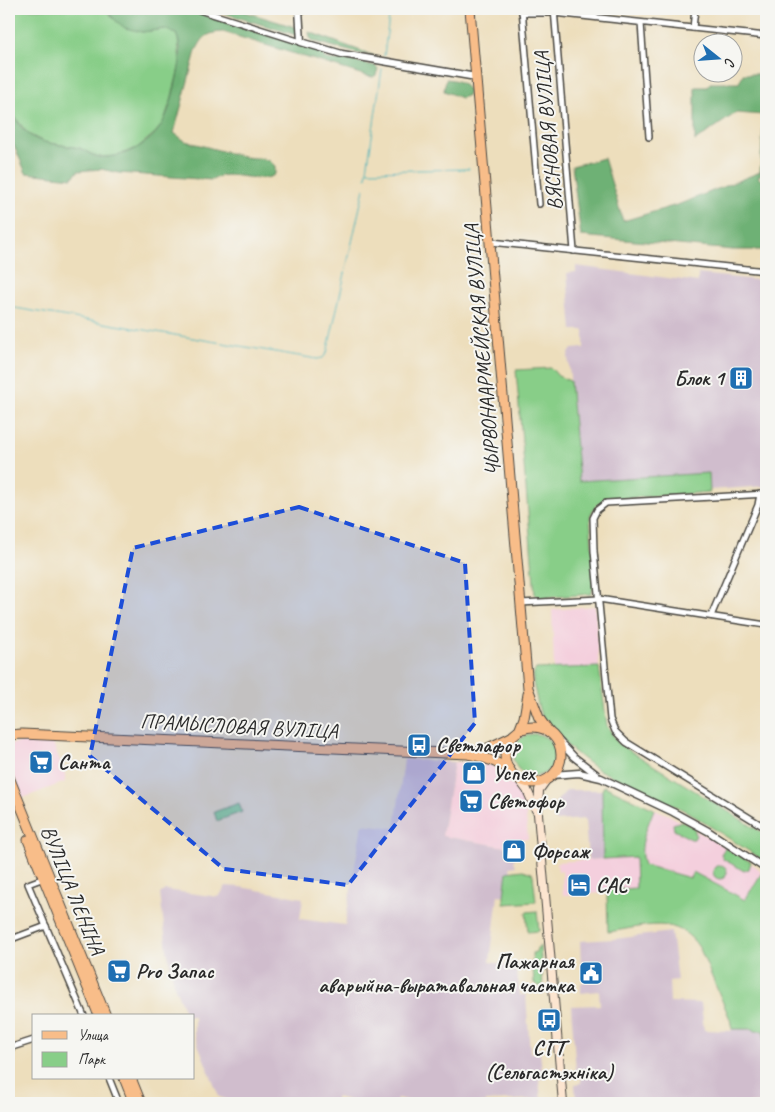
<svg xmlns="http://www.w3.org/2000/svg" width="775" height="1112" viewBox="0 0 775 1112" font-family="Caveat,sans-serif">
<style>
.built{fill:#f4cfdd}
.industrial{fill:#d0bdcd}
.green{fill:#88ce88;stroke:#5a7c5a}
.forest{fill:#6eb174;stroke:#4c6e50}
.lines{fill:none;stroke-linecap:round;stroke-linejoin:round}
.stream{stroke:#42b2bb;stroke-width:1}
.minor-casing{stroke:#484641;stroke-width:8}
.tertiary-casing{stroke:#484641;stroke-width:9}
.secondary-casing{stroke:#484641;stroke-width:10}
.primary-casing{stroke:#484641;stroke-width:11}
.minor{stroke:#fff;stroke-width:5}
.tertiary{stroke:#fff;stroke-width:6}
.secondary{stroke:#fce5d0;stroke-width:8}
.primary{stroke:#f8bd89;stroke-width:9}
.marked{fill:#1d4ed8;fill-opacity:0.2;stroke:#1d4ed8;stroke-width:4;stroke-dasharray:10 6;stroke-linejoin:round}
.labels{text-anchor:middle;stroke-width:4;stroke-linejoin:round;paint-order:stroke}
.street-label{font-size:21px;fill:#2b2b2b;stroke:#f6f6f2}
.poi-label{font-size:21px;font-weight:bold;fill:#2b2b2b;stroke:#f6f6f2;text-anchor:start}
</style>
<rect width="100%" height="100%" fill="#f6f6f2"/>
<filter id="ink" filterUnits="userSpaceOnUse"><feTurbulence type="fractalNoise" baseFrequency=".02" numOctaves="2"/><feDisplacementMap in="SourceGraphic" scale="10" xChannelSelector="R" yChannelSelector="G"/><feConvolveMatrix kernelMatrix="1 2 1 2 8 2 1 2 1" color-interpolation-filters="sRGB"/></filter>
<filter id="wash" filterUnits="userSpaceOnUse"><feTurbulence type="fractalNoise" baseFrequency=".0096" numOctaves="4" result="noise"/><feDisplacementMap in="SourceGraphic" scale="20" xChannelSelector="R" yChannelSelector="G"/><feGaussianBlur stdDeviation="1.12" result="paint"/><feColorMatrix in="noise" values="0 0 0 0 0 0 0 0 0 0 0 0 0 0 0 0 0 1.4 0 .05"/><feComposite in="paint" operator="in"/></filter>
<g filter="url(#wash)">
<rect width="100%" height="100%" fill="#eddebc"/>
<g class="built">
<polygon points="595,606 599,667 554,669 552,610"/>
<polygon points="28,741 51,741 53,743 65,774 65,782 23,798 9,762 9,747 11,744"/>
<polygon points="454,762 491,765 499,770 522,794 525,803 528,839 519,839 517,849 442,836"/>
<polygon points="654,809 667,814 727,848 759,869 761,874 745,901 693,873 691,878 644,865 641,857 642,842"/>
<polygon points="635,857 637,888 607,890 606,893 563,895 562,871 558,871 557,862"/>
</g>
<g class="industrial">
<polygon points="576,266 698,282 698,274 766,281 766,486 710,490 709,473 579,481 568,355 572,349 584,348 584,330 572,330 567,273 576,272"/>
<polygon points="404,759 454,762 442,836 517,849 514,861 516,866 510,867 511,872 507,873 504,896 498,895 490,962 516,967 520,995 526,995 530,1053 540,1052 543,1079 539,1079 541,1099 486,1101 486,1103 420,1103 397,1098 396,1103 360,1103 337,1097 334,1103 233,1103 233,1101 219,1097 194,1034 194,1016 187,1016 175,988 167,950 160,894 165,890 219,897 226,886 240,887 303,898 300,919 345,925 362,824 395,828"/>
<polygon points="567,790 602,790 603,859 588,860 585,819 555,821 555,803"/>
<polygon points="671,932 677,980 669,981 670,1002 701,1003 704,1030 731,1031 732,1029 754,1029 754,1031 764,1031 763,1063 766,1064 766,1103 576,1103 575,1084 581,1083 581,1072 576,1072 571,1006 600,1005 599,991 581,993 581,983 584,982 583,964 581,964 580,941 615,939"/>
</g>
<g class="green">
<polygon points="13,9 105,9 116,21 142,32 165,29 176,34 178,39 180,64 171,100 163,123 155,133 137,148 115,156 97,157 80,148 44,142 28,134 9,109 9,24"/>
<path d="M 551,368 L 558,376 L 570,381 L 579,481 L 709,473 L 710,492 L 605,500 C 597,504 593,508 590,517 L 595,584 L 591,594 L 541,598 L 535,595 L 516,370 Z"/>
<path d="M 599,667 L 607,726 L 619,744 L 766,835 L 766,862 L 686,811 L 599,770 C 583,760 554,736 544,721 C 539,712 537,701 535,691 C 533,683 531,676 536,669 Z"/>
<circle cx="534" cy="755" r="21"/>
<path d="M 604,786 L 654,809 C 648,826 637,846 644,865 L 690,878 L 693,872 L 745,900 L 761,874 L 766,877 L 766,1064 L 763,1064 L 764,1031 L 754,1031 L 754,1029 L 732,1029 L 730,1019 L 700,949 C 678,913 644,927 608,932 L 607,890 L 636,888 L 635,857 L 603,859 L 602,790 Z"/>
<polygon points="239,803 242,812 217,821 214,812"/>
<polygon points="682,821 694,828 696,835 694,839 691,839 674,830 673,824"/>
<polygon points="725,848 751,862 749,869 744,871 723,859 721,854"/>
<circle cx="720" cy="872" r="7"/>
<polygon points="523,870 532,873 533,875 536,902 504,904 504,896 507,872"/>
<polygon points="537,911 539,931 528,932 526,912"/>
<polygon points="540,946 543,986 538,986 534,983 532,953 536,952 537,948"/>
</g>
<g class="forest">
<path d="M 105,9 L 185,9 L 324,53 L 324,58 L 337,61 L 343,59 L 376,66 L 378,69 L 376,75 L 373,77 L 367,76 L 223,32 C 206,33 203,37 196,51 L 174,133 L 185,141 L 244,157 L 264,159 L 270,161 L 275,166 L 275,174 C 266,184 234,172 220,176 C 219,176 213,180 212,180 L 119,173 L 101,169 L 78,171 L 72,178 L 26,173 L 9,134 L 9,109 C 15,116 20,127 27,133 C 40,145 62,144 78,148 C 85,149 91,156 99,157 C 122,159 152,144 163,122 C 169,111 172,98 175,86 C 179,69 184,50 176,34 L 165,29 L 142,32 L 125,28 L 116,21 Z"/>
<polygon points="210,9 236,9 298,28 296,35"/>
<polygon points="309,32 375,56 356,53 313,41 310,38"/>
<polygon points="743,74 766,74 766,170 758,177 766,185 766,250 733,250 581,236 572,166 604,158 623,221 680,204 760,172 764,115 736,113 695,141 695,87 707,87 710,83 739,83"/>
<path d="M 446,79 C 457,80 463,82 469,91 L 467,96 L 461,98 L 444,91 Z"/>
</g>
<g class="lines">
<g class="stream">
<polyline points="384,56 390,9"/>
<polyline points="368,171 469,169"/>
<polyline points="366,177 382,69"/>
<polyline points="9,307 317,359 323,358 327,353 364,189"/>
</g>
</g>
</g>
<g filter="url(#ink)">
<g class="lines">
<g class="minor-casing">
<g id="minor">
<polyline points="196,9 301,42"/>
<polyline points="522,9 539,204"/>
<polyline points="554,9 574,251"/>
<polyline points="522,13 554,13 766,36"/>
<polyline points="641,23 649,137"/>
<polyline points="693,28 695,9"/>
<polyline points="491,242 766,271"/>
<polyline points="766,494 606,503 597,510 593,518 594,551 610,719 615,731 626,742 766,828"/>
<polyline points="520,603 599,599 766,625"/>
<polyline points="711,616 758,505 760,494"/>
<polyline points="44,878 28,884 84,1016"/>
<polyline points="9,940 46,926"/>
<polyline points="9,1048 34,1040"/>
<polyline points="109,1078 119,1103"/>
</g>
</g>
<g class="tertiary-casing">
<g id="tertiary">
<polyline points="299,9 301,42 342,54 476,77"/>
<polyline points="557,739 574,757 596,774"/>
<polyline points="552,775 579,773 601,778 673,812 708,831 766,869"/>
</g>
</g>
<g class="secondary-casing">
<g id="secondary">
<polyline points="518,778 527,790 536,810"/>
<polyline points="547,779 539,790 538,814 563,1103"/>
</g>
</g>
<g class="primary-casing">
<g id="primary">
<polyline points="470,9 528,688 539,718 549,732"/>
<circle cx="533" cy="755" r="28"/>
<polyline points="519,731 524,718 528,694"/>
<path d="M 9,735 L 22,734 L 468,754 C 483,757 497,761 510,770"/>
<polyline points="470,754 486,749 511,737"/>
<polyline points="9,777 106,1016"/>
<polyline points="28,840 99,1016"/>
<polyline points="124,1078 134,1103"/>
<polyline points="131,1078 141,1103"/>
</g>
</g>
<use href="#minor" class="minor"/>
<use href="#tertiary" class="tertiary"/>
<use href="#secondary" class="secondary"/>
<use href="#primary" class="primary"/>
</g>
</g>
<path class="marked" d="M 299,507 L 465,563 L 475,723 L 348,885 L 224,869 L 90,756 L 133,548 Z"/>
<defs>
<g id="building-square" transform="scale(1.25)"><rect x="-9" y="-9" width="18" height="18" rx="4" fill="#1f6fb2" stroke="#f6f6f2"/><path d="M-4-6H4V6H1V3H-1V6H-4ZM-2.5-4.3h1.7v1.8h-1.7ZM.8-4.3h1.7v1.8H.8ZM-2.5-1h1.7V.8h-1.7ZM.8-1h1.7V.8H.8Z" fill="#fff"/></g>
<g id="bus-square" transform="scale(1.25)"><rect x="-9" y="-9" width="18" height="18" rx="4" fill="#1f6fb2" stroke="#f6f6f2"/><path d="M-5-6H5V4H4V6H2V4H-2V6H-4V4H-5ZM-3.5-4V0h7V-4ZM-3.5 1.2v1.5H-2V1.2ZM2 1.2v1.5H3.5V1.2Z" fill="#fff"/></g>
<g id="supermarket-square" transform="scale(1.25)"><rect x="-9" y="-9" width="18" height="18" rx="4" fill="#1f6fb2" stroke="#f6f6f2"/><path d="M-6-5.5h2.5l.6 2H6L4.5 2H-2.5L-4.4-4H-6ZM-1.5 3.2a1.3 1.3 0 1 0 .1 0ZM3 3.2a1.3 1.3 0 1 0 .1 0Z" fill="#fff"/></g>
<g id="shop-square" transform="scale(1.25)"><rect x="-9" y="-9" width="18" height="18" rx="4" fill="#1f6fb2" stroke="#f6f6f2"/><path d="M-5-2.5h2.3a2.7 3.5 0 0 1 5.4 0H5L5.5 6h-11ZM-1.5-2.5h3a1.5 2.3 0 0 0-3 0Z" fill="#fff"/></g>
<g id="hotel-square" transform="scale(1.25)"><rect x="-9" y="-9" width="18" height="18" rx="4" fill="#1f6fb2" stroke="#f6f6f2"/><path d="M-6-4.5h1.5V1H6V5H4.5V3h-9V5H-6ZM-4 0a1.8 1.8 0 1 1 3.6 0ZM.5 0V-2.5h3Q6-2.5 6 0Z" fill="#fff"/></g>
<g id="civic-square" transform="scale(1.25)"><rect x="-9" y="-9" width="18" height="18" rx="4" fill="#1f6fb2" stroke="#f6f6f2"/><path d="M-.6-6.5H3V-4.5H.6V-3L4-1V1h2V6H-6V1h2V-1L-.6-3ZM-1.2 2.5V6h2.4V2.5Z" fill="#fff"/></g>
</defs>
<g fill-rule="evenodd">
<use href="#building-square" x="741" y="378"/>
<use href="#bus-square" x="419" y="745"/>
<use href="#supermarket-square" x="41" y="762"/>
<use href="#shop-square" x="474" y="773"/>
<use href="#supermarket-square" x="471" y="801"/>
<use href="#shop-square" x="514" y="851"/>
<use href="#hotel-square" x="579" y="885"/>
<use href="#supermarket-square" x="119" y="971"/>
<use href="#civic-square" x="591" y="973"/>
<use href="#bus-square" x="549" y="1020"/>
</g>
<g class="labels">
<g class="street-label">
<text transform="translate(548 131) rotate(-95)" y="7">ВЯСНОВАЯ ВУЛІЦА</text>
<text transform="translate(482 350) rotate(-95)" y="7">ЧЫРВОНААРМЕЙСКАЯ ВУЛІЦА</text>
<text transform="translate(239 726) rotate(3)" y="7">ПРАМЫСЛОВАЯ ВУЛІЦА</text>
<text transform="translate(73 890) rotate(68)" y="7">ВУЛІЦА ЛЕНІНА</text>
</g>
<g class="poi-label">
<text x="724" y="385" text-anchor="end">Блок 1</text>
<text x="436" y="752">Светлафор</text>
<text x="58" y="769">Санта</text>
<text x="492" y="780">Успех</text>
<text x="488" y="808">Светофор</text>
<text x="532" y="858">Форсаж</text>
<text x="596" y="892">САС</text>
<text x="574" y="968" text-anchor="end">Пажарная<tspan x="574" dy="24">аварыйна-выратавальная частка</tspan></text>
<text x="136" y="978">Pro Запас</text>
<text x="549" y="1055" text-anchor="middle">СГТ<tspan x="549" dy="24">(Сельгастэхніка)</tspan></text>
</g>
</g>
<rect width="775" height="1112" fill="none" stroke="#f6f6f2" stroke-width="30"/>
<rect x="32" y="1014" width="162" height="65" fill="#f6f6f2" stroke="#a5a5a2"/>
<rect x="42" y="1031" width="25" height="8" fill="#f8bd89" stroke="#a5a5a2"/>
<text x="78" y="1040" font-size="15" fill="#2b2b2b">Улица</text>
<rect x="42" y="1052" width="25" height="15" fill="#88ce88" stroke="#a5a5a2"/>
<text x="78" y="1064" font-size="15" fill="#2b2b2b">Парк</text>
<g transform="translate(718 58) rotate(107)"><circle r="24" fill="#f6f6f2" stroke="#a5a5a2"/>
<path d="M0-4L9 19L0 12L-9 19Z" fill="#1f6fb2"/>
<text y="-8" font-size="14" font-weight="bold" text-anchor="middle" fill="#2b2b2b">С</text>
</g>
</svg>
